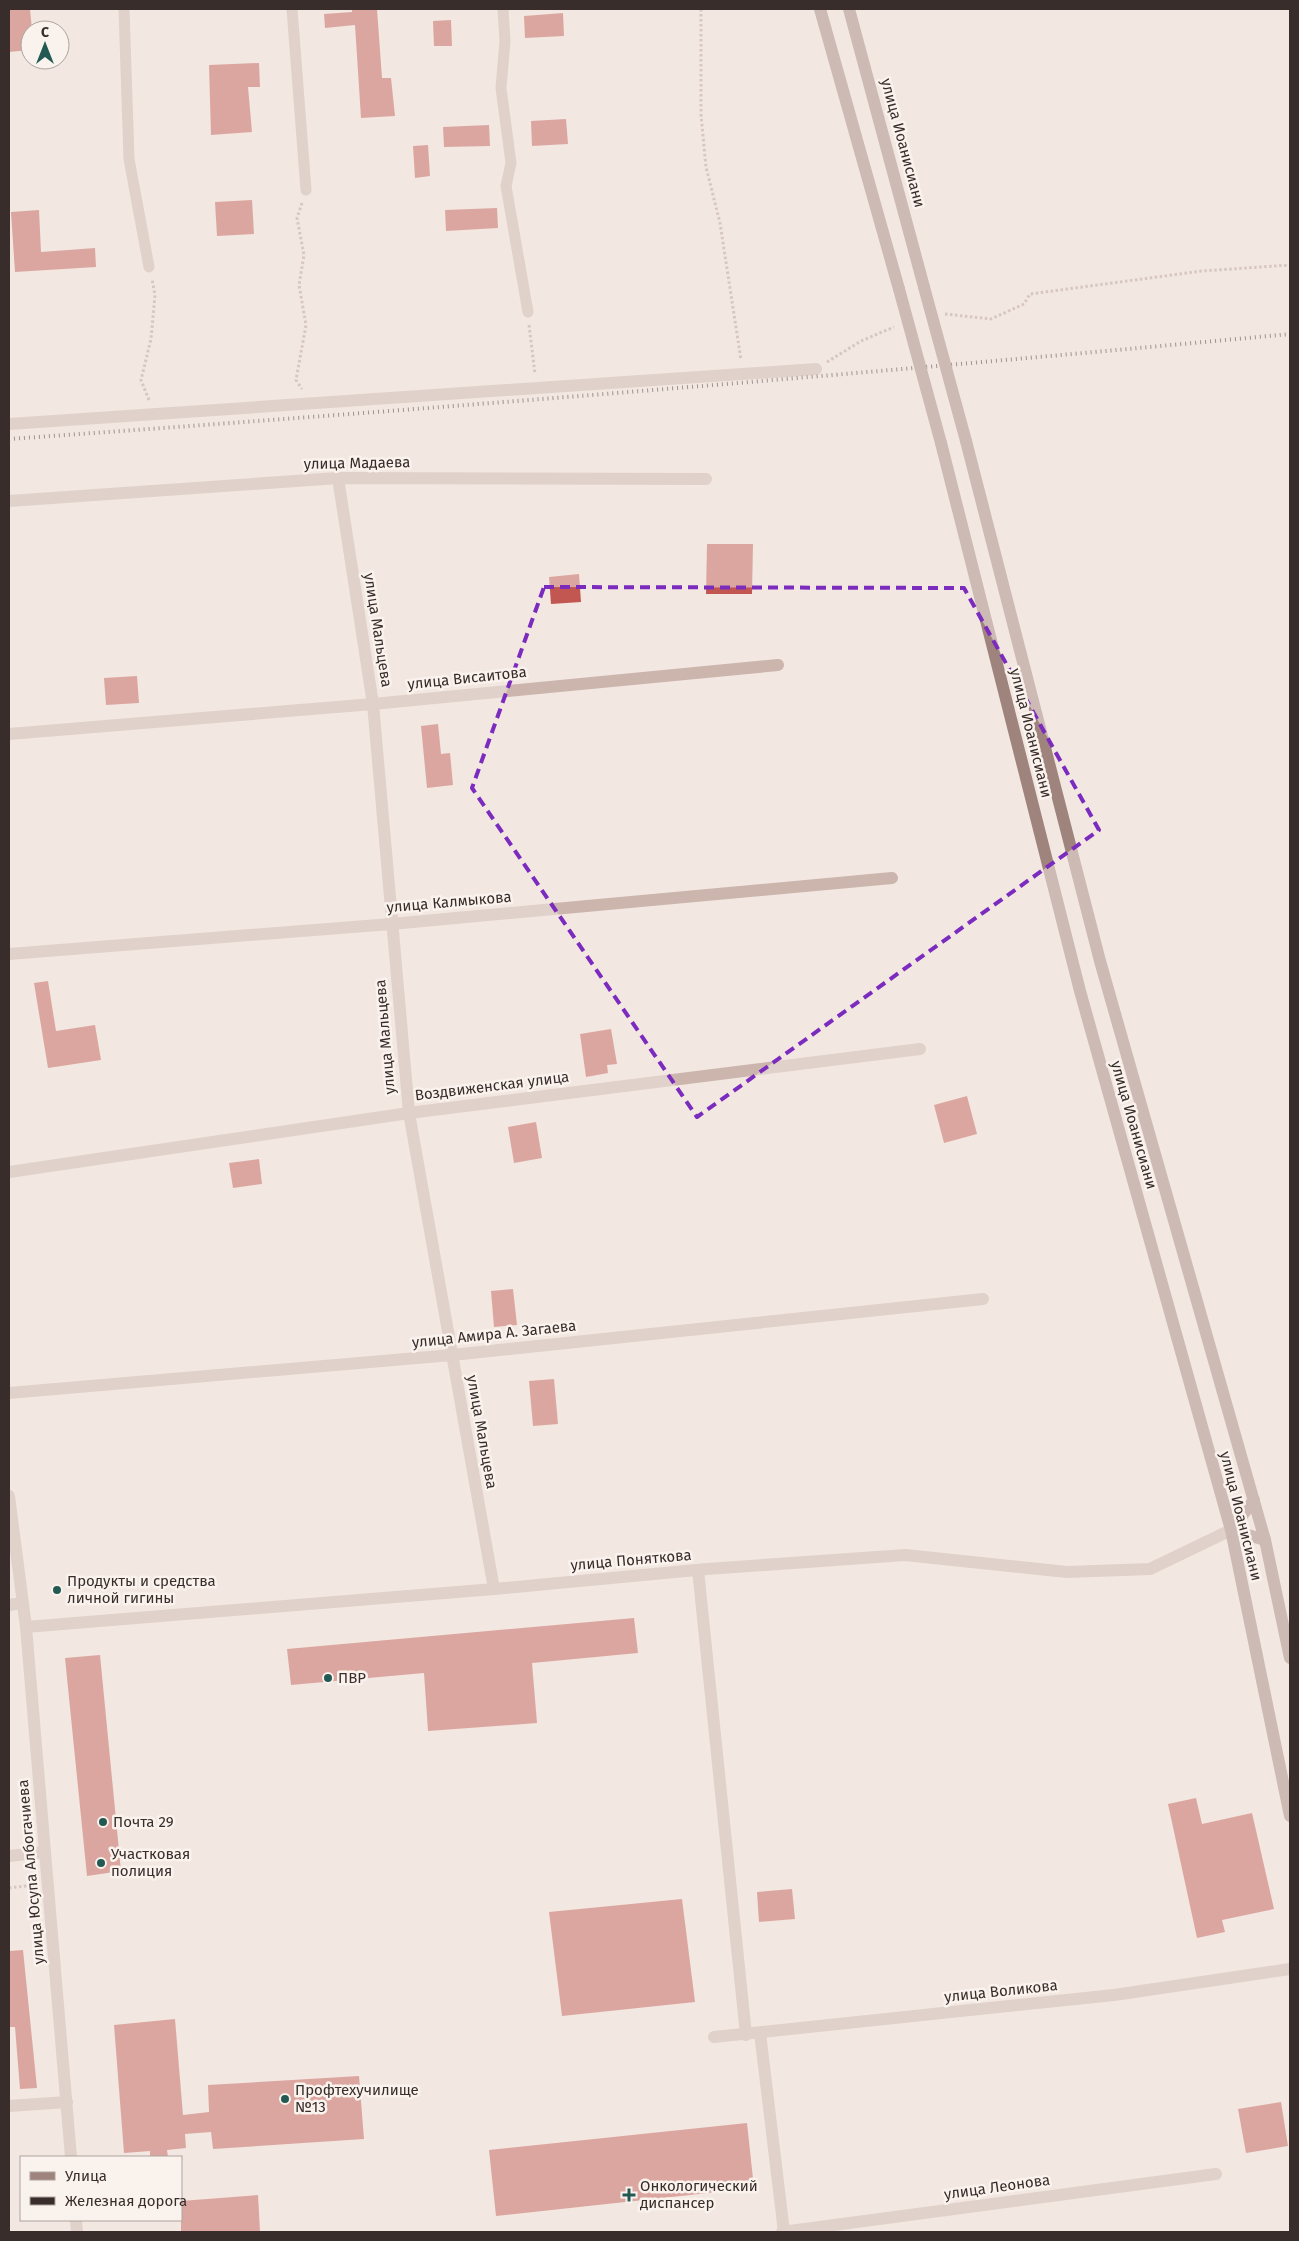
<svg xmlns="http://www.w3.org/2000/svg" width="1299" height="2241" viewBox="0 0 1299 2241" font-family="'Fira Sans',sans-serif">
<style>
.building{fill:#c15750}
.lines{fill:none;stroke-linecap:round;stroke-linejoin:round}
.path{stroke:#b79f97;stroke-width:3;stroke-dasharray:2.5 2.5;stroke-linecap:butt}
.service{stroke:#cbb5ad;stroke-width:11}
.minor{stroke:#cbb5ad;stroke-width:12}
.tertiary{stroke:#cbb5ad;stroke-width:12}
.secondary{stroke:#9f847e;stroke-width:12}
.rail{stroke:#392d2b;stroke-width:4;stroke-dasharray:1 4;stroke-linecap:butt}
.secondary-bridge{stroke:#9f847e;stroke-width:12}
.marked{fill:none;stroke:#7b2cbf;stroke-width:4;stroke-dasharray:10 6;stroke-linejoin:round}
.poi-dot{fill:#225a53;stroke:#faf2ed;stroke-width:2}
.labels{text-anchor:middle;stroke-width:5;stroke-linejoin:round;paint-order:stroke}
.street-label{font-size:15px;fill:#392d2b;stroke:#faf2ed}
.poi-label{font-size:15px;fill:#392d2b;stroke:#faf2ed;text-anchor:start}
</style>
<rect width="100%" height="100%" fill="#f3e7e1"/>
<g class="building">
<polygon points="9,9 30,9 32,30 30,30 30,50 9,52"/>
<polygon points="352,9 377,9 382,78 391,78 395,116 361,118 355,25 325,28 324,14 352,12"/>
<polygon points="563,13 564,36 525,38 524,16"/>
<polygon points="451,20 452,46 434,46 433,21"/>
<polygon points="259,63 260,87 248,87 252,132 211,135 209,65"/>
<polygon points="566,119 568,144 532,146 531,121"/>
<polygon points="489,125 490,146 444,147 443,127"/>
<polygon points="428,145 430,176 415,178 413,146"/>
<polygon points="252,200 254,234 217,236 215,202"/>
<polygon points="497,208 498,228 446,231 445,210"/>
<polygon points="39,210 41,252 95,248 96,267 15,272 11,212"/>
<polygon points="707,544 753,544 752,594 706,594"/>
<polygon points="579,574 581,602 551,604 549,577"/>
<polygon points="137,676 139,703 106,705 104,678"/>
<polygon points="438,724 441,754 450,753 453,785 427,788 421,726"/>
<polygon points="48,981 56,1031 95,1025 101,1060 48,1068 34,983"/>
<polygon points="611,1029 617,1064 607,1065 608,1073 586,1077 580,1034"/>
<polygon points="967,1096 977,1134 944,1143 934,1105"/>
<polygon points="536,1122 542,1158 514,1163 508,1127"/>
<polygon points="259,1159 262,1184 233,1188 229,1163"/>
<polygon points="513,1289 517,1325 494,1327 491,1291"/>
<polygon points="554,1379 558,1424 533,1426 529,1381"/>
<polygon points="634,1618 638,1653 532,1663 537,1723 428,1731 424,1673 291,1685 287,1649"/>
<polygon points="100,1655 121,1871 87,1876 65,1658"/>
<polygon points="1196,1798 1202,1824 1252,1813 1274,1909 1222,1920 1225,1932 1197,1938 1168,1804"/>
<polygon points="792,1889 795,1919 759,1922 757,1892"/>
<polygon points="682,1899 695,2002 562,2016 549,1912"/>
<polygon points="23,1950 37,2088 20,2089 15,2027 9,2027 9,1951"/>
<polygon points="175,2019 183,2115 209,2112 208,2085 359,2076 364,2139 213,2149 211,2132 185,2134 186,2148 167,2150 168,2157 150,2157 150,2151 124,2153 114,2025"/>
<polygon points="1281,2102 1288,2146 1246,2153 1238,2109"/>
<polygon points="747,2123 754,2188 496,2216 489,2150"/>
<polygon points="258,2195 260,2231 181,2232 181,2201"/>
</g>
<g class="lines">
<g class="path">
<polyline points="701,9 701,115 706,167 720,223 741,360"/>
<polyline points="302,203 297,218 304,255 299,285 306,325 296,380 302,389"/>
<polyline points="945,314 991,319 1024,304 1030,294 1202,271 1290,265"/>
<polyline points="529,325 535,374"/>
<polyline points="827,362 861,341 894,327"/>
<polyline points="149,400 141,380 151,339 155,295 152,279"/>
<polyline points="9,1888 33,1885"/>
</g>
<g class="service">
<polyline points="124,9 129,159 149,267"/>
<polyline points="292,9 306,190"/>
<polyline points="503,9 505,41 501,88 511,163 506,186 528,312"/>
</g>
<g class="minor">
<polyline points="9,424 816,369"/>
<polyline points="338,478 373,704 409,1113 494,1589"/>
<polyline points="9,501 338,478 706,479"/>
<polyline points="9,734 373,704 778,665"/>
<polyline points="9,954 391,924 892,878"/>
<polyline points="9,1172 409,1113 920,1049"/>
<polyline points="9,1393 452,1355 983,1299"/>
<polyline points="9,1496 26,1627"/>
<polyline points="698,1570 746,2035"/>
<polyline points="9,1605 22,1603"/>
<polyline points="45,1852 71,2157"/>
<polyline points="760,2033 784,2232"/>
<polyline points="714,2037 1114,1995 1290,1969"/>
<polyline points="9,2106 67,2102"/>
<polyline points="76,2220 77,2232"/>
<polyline points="782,2232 1216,2174"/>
</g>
<polyline class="tertiary" points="9,1856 45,1852 26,1627 494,1589 707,1569 905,1555 1067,1572 1150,1569 1231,1530"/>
<g class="secondary">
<polyline points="820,9 899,289"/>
<polyline points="849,9 924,287"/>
<polyline points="966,441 1100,961 1265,1540 1290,1658"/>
<polyline points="941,443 1080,991 1231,1530 1290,1816"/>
<polyline points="1254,1500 1231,1530 1265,1540"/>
</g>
<path class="rail" d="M 9,439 C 436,409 864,374 1290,334"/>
<g class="secondary-bridge">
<polyline points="924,287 966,441"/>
<polyline points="899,289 941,443"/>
</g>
</g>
<path d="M0 0H1299V2241H0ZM 544,587 L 964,588 L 1099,830 L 697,1117 L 472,788 Z" fill="#f3e7e1" fill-opacity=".55" fill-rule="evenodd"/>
<path class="marked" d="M 544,587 L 964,588 L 1099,830 L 697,1117 L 472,788 Z"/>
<g class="poi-dot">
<circle cx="57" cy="1590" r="5"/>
<circle cx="328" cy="1678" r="5"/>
<circle cx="103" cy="1822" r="5"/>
<circle cx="101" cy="1863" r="5"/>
<circle cx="285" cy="2099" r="5"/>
<path d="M626.5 2187.5h5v5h5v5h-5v5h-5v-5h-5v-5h5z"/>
</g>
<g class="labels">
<g class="street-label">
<text transform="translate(903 143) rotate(75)" y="5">улица Иоанисиани</text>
<text transform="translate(357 463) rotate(-1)" y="5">улица Мадаева</text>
<text transform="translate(378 630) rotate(81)" y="5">улица Мальцева</text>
<text transform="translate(467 678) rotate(-6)" y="5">улица Висаитова</text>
<text transform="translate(1031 733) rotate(76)" y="5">улица Иоанисиани</text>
<text transform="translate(449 902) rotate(-5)" y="5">улица Калмыкова</text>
<text transform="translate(385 1037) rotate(-95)" y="5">улица Мальцева</text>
<text transform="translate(492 1086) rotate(-7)" y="5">Воздвиженская улица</text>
<text transform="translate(1134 1125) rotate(74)" y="5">улица Иоанисиани</text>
<text transform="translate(494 1334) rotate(-6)" y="5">улица Амира А. Загаева</text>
<text transform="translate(482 1432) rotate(80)" y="5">улица Мальцева</text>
<text transform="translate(1241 1516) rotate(76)" y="5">улица Иоанисиани</text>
<text transform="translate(631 1560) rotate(-5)" y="5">улица Поняткова</text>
<text transform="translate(31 1872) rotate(-95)" y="5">улица Юсупа Албогачиева</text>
<text transform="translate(1001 1991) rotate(-6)" y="5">улица Воликова</text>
<text transform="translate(997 2187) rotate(-8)" y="5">улица Леонова</text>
</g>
<g class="poi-label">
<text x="67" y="1586">Продукты и средства<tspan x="67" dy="17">личной гигины</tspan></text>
<text x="338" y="1683">ПВР</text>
<text x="113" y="1827">Почта 29</text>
<text x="111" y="1859">Участковая<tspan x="111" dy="17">полиция</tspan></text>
<text x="295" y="2095">Профтехучилище<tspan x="295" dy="17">№13</tspan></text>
<text x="640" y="2191">Онкологический<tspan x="640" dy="17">диспансер</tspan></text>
</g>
</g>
<rect width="1299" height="2241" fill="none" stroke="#392d2b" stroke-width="20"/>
<rect x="20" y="2156" width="162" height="65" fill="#faf2ed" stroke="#ada39f"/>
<rect x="30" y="2172" width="25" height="8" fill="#9f847e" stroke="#ada39f"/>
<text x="65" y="2181" font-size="15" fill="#392d2b">Улица</text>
<rect x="30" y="2197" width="25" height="8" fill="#392d2b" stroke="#ada39f"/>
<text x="65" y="2206" font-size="15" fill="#392d2b">Железная дорога</text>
<g transform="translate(45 45)"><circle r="24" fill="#faf2ed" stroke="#ada39f"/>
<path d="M0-4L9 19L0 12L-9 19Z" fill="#225a53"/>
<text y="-8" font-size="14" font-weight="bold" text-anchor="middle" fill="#392d2b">С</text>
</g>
</svg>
